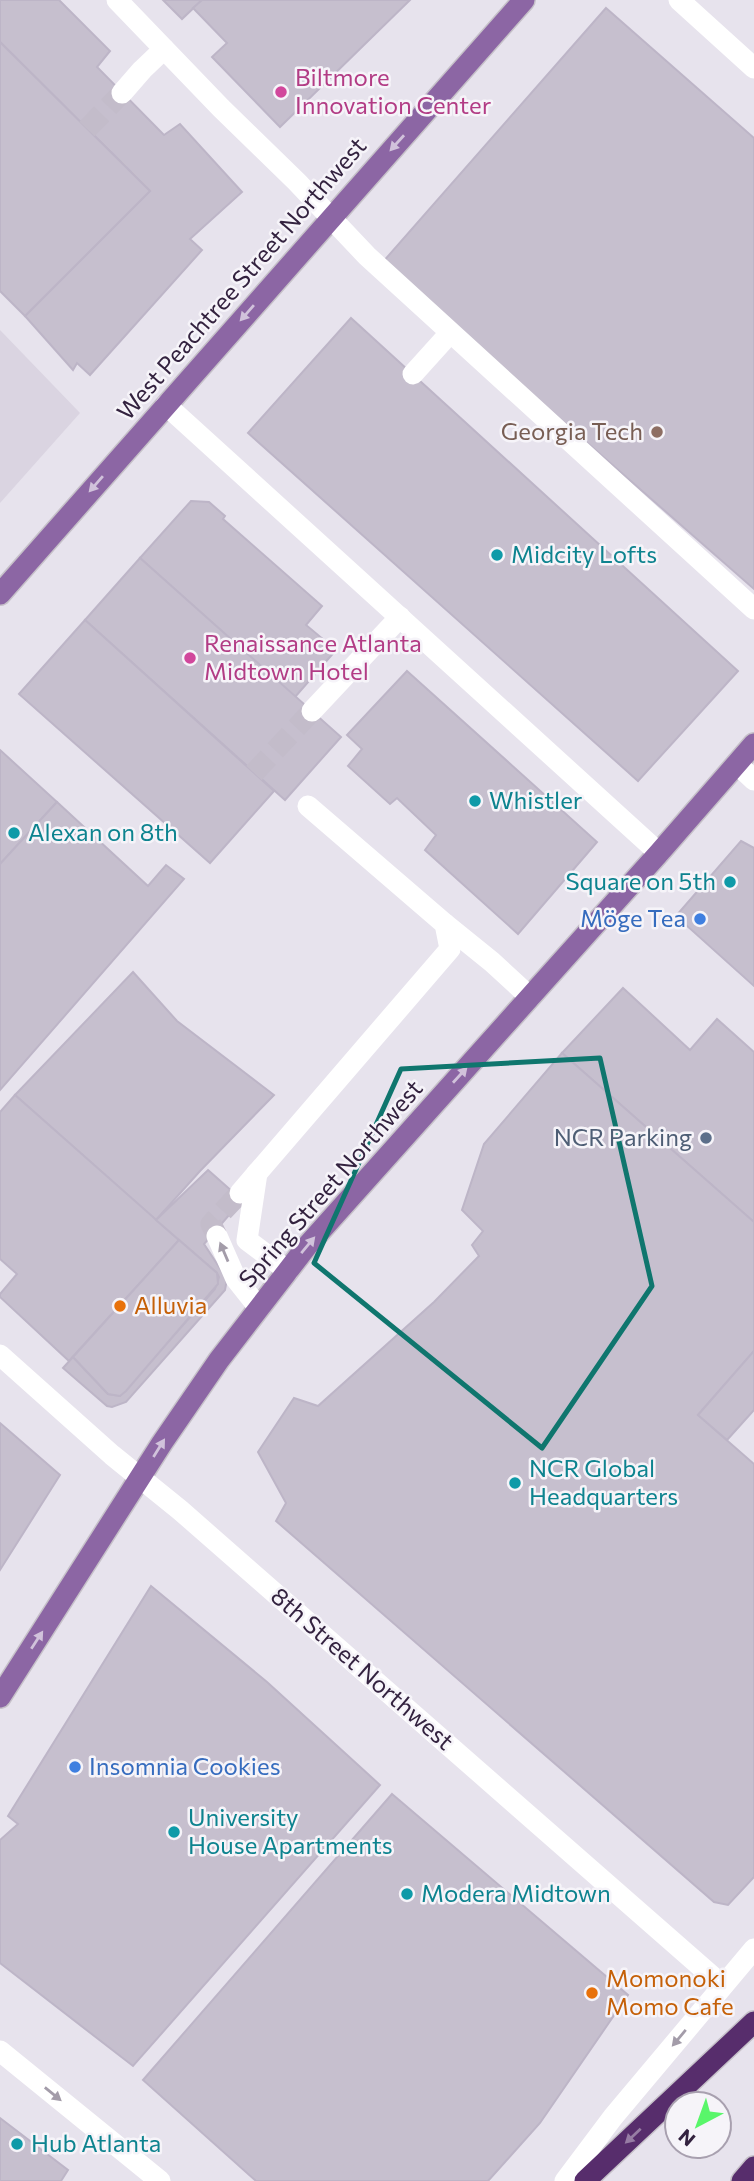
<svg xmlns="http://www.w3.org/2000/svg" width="754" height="2181" viewBox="0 0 754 2181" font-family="Commissioner,sans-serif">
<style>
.built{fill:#dad4e1}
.building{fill:#c6bfce;stroke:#bdb5c7;stroke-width:2}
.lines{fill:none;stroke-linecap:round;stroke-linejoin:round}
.minor-tunnel{stroke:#c3bcca;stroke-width:21;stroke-dasharray:21 10;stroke-linecap:butt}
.major-casing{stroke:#c6c1c9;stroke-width:24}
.highway-casing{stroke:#c6c1c9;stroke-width:24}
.minor{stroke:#fff;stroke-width:21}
.major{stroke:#8c66a4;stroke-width:21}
.highway{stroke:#572d6c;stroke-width:21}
.oneway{fill:#d1c2db}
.oneway2{fill:#a39ca9}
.oneway3{fill:#977da4}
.marked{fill:none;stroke:#0f766e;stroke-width:5;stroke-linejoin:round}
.hotel-dot{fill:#d1479c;stroke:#f6f4f9;stroke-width:2.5}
.education-dot{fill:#8d6e63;stroke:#f6f4f9;stroke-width:2.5}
.culture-dot{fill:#0f9aa8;stroke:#f6f4f9;stroke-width:2.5}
.shop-dot{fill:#3f7fe0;stroke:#f6f4f9;stroke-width:2.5}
.service-dot{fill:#5c6f8a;stroke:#f6f4f9;stroke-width:2.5}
.food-dot{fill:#e8710a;stroke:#f6f4f9;stroke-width:2.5}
.labels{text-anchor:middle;stroke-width:5;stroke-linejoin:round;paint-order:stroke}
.hotel-label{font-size:24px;fill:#b23c85;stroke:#f6f4f9;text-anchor:start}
.street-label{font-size:24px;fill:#33223f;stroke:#f6f4f9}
.education-label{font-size:24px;fill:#785e54;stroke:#f6f4f9;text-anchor:end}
.culture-label{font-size:24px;fill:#0d838f;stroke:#f6f4f9;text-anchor:start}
.shop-label{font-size:24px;fill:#366cbe;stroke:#f6f4f9;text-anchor:end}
.service-label{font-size:24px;fill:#4e5e75;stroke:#f6f4f9;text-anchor:end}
.food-label{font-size:24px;fill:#c56008;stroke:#f6f4f9;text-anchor:start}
</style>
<rect width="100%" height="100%" fill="#e7e3ed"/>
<polygon class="built" points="0,330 80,413 0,503"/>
<g class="building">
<polygon points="0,0 59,0 110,51 97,67 164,135 180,124 242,192 190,239 202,250 90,375 77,363 73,370 25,316 150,191 0,42"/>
<polygon points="163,0 202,0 182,19"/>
<polygon points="202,0 410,0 280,127 212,57 227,43 193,8"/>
<polygon points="606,8 754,138 754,589 382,263"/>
<polygon points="0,42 150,191 25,316 0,291"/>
<polygon points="351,318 738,671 638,781 248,433"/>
<polygon points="191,501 209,502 225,516 223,519 322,606 306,625 336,650 295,697 140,558"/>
<polygon points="140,558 341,737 285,800 85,620"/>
<polygon points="85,620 274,791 210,863 19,694"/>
<polygon points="407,671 597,842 518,934 425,850 436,835 397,798 390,804 348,766 362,749 347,735"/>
<polygon points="0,750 57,802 0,864"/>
<polygon points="57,802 148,886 166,865 184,879 0,1090 0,864"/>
<polygon points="741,841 754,848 754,986 676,916"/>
<polygon points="133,972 177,1021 274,1095 200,1171 156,1220 15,1095"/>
<polygon points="623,988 690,1050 717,1019 754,1052 754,1222 562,1053"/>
<polygon points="562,1053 754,1222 754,1351 698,1415 754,1464 754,1877 728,1905 714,1902 276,1521 286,1503 258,1452 294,1398 318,1406 434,1302 479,1256 472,1245 483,1231 462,1210 484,1144"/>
<polygon points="15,1095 179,1240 69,1361 0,1297 0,1294 17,1274 0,1259 0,1112"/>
<polygon points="208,1170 242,1200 204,1244 227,1279 225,1290 126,1402 112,1407 107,1406 63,1368 73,1357 108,1394 120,1396 215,1289 219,1277 217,1273 156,1220"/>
<polygon points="179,1240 217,1273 218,1284 126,1391 120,1396 108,1394 73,1357"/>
<polygon points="754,1351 754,1410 727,1440 698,1415"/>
<polygon points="0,1423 60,1475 0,1570"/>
<polygon points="151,1586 267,1682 380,1785 133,2066 0,1963 0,1840 18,1824 8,1816"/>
<polygon points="392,1794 628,1995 540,2123 488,2181 256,2181 143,2080"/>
<polygon points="0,2118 68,2170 61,2181 0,2181"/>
</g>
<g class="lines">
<g class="minor-tunnel">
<polyline points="87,129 122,93"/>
<polyline points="254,773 312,711"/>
<polyline points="217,1236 211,1224 240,1193"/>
</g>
<g class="major-casing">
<g id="major">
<polyline points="0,594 524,0"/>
<polyline points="0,1697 162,1443 219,1360 307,1246 659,853 754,744"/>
</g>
</g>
<g class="highway-casing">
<g id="highway">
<polyline points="585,2181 754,2022"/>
<polyline points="742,2181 754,2167"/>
</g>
</g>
<g class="minor">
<polyline points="117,0 221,108 297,182 367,256 754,609"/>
<polyline points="679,0 754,68"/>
<polyline points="122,93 142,70 164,49"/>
<polyline points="413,374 450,333"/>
<polyline points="166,405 659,853"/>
<polyline points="312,711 400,617"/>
<polyline points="737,764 754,780"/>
<polyline points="445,924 492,962 530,997"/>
<polyline points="257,1173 247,1240 288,1271"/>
<polyline points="240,1193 450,949 445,924 308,806"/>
<polyline points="217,1236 236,1279 259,1308"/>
<polyline points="0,1355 112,1455 180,1510 722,1985"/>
<polyline points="0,2051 160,2181"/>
<polyline points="565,2181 613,2117 754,1949"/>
</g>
<use href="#major" class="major"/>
<use href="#highway" class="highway"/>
</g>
<defs><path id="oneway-solid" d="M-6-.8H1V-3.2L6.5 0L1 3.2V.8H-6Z" transform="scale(1.75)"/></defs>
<g class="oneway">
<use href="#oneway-solid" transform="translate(397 143) rotate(132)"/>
<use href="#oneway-solid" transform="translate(247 313) rotate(131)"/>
<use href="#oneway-solid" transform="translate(96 484) rotate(131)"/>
<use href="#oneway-solid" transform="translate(460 1075) rotate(-48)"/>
<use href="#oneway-solid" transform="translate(308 1245) rotate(-50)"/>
<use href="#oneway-solid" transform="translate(159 1448) rotate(-58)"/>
<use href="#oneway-solid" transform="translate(37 1640) rotate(-57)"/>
</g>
<g class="oneway2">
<use href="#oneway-solid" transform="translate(224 1252) rotate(-113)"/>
<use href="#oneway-solid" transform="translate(679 2038) rotate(130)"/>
<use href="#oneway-solid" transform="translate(53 2094) rotate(39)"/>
</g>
<use class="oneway3" href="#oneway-solid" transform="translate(633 2136) rotate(137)"/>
<path class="marked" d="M 600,1058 L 652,1286 L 542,1448 L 314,1263 L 401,1069 Z"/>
<g class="hotel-dot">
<circle cx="281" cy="92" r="7"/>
<circle cx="190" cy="658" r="7"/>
</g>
<circle class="education-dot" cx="657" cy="432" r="7"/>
<g class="culture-dot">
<circle cx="497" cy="555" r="7"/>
<circle cx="475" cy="801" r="7"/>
<circle cx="14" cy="833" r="7"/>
<circle cx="730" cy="882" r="7"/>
<circle cx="515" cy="1483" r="7"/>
<circle cx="174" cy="1832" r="7"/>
<circle cx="407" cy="1894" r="7"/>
<circle cx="17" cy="2144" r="7"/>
</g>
<g class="shop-dot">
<circle cx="700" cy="919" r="7"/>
<circle cx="75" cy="1767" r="7"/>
</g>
<circle class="service-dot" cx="706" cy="1138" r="7"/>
<g class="food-dot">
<circle cx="120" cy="1306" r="7"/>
<circle cx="592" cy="1993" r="7"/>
</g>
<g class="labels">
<g class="hotel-label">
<text x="295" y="86">Biltmore<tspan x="295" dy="28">Innovation Center</tspan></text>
<text x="204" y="652">Renaissance Atlanta<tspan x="204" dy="28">Midtown Hotel</tspan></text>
</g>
<g class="street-label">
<text transform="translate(242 279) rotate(-49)" y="8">West Peachtree Street Northwest</text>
<text transform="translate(331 1184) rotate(-49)" y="8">Spring Street Northwest</text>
<text transform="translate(362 1669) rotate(41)" y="8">8th Street Northwest</text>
</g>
<g class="education-label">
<text x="643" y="440">Georgia Tech</text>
</g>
<g class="culture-label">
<text x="511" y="563">Midcity Lofts</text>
<text x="489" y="809">Whistler</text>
<text x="28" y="841">Alexan on 8th</text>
<text x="716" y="890" text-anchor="end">Square on 5th</text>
<text x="529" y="1477">NCR Global<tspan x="529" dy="28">Headquarters</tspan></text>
<text x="188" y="1826">University<tspan x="188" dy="28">House Apartments</tspan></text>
<text x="421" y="1902">Modera Midtown</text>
<text x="31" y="2152">Hub Atlanta</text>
</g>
<g class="shop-label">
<text x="686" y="927">Möge Tea</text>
<text x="89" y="1775" text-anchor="start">Insomnia Cookies</text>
</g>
<g class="service-label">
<text x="692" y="1146">NCR Parking</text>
</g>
<g class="food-label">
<text x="134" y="1314">Alluvia</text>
<text x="606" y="1987">Momonoki<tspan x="606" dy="28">Momo Cafe</tspan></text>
</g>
</g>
<g transform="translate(698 2125) rotate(221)"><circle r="33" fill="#f6f4f9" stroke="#a8a0af" stroke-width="2"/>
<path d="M0-5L12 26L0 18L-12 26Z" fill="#59f66a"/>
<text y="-10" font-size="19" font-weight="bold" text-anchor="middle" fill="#33223f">N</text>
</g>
</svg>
